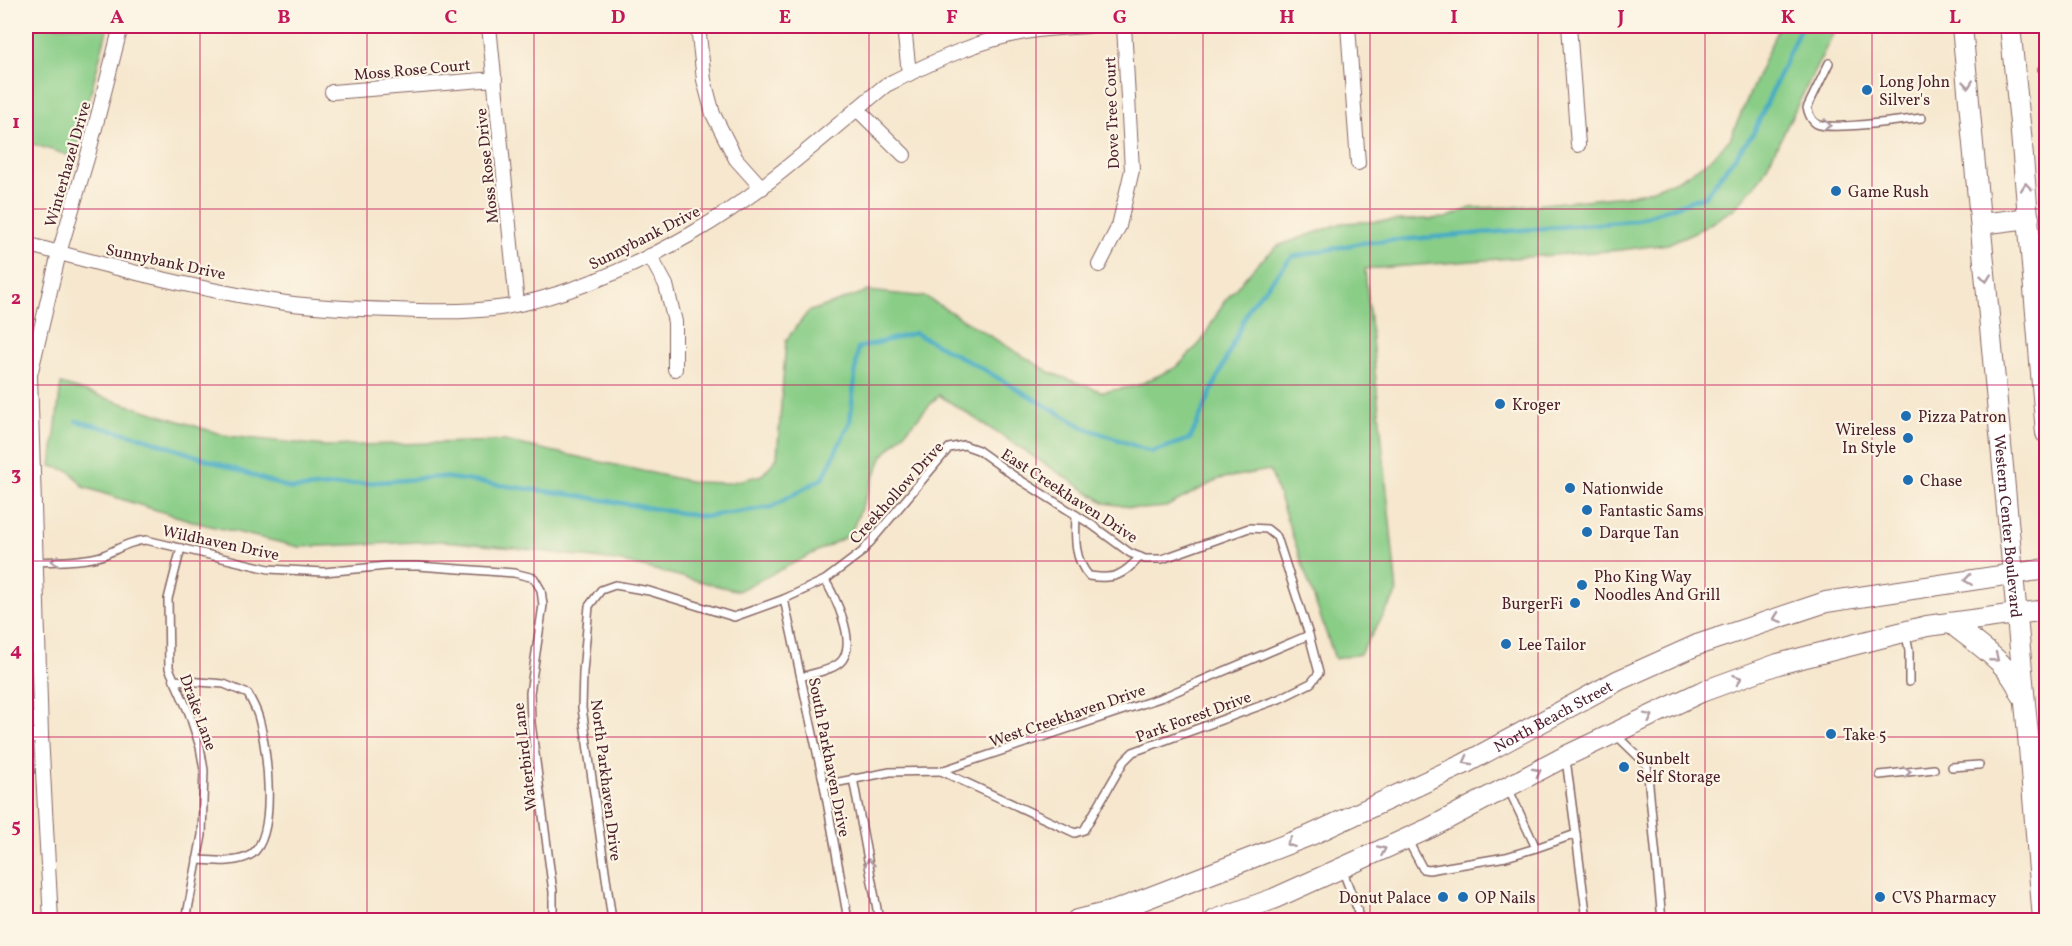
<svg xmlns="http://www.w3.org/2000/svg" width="2072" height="946" viewBox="0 0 2072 946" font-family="Vollkorn,serif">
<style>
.green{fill:#89cd87;stroke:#6a7659;stroke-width:1.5}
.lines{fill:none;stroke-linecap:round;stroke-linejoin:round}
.stream{stroke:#45abc4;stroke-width:4.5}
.lane-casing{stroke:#866564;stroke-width:10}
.street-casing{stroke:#866564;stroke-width:16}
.secondary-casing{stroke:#866564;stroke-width:22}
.lane{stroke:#fff;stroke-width:7}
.street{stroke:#fff;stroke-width:14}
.secondary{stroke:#fff;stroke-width:20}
.oneway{stroke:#ae9aa0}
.grid{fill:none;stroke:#c2185b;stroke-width:1.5;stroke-opacity:0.55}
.poi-dot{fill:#1f6fb2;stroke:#fcf5e5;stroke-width:2}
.labels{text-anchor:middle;stroke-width:4.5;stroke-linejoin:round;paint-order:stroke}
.street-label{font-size:16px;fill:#4a1f2b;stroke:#fcf5e5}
.poi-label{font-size:16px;fill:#4a1f2b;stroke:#fcf5e5;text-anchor:start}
.neatline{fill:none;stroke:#c2185b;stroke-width:2}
.grid-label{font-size:20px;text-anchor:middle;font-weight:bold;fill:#c2185b}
</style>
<rect width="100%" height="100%" fill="#fcf5e5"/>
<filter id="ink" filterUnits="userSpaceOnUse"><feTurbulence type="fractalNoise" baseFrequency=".0167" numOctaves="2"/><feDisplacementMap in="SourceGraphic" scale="12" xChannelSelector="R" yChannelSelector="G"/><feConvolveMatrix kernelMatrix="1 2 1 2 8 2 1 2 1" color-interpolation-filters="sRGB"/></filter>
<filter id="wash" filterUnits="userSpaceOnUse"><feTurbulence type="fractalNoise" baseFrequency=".008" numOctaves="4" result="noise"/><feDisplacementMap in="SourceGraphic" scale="24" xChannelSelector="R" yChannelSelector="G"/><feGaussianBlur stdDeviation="1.35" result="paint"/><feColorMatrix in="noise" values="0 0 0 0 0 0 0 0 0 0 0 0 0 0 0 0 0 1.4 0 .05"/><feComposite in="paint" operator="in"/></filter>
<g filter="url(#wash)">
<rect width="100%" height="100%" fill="#f6e7ce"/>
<g class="green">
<polygon points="26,26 108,26 74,157 26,142"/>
<polygon points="1779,26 1837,26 1761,178 1735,208 1705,227 1668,244 1621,250 1365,269 1397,593 1360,654 1335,659 1270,470 1219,479 1166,507 1142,509 1105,503 939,395 883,456 850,535 738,591 623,562 533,550 444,541 299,547 202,524 130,502 84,487 70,471 51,466 61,384 227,436 324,446 505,441 693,482 729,483 762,475 777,458 786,340 808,312 868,291 926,297 1051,373 1103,392 1136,386 1177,367 1201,342 1224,302 1256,265 1278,246 1342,223 1446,218 1471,208 1513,207 1625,196 1645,192 1682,178 1709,160 1730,139"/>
</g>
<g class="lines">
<polyline class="stream" points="76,421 141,437 292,489 442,477 573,495 704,517 771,507 823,478 850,422 858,348 915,333 981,368 1083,427 1152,452 1190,439 1250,306 1292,257 1361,243 1633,221 1705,196 1754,132 1801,26"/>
</g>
</g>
<g filter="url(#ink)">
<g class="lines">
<g class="lane-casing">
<g id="lane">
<path d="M 1829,63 L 1807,108 C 1809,114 1811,121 1817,124 C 1830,131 1902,120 1922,118"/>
<polyline points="2042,69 2046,68"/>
<path d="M 1076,515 C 1075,538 1074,559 1089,576 C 1115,580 1123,575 1140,557"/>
<polyline points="181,548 168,599 169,668 189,713 200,747 204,770 202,835 186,920"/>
<path d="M 34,562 C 56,561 81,562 101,556 C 117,550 129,541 146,540 L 269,569 L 324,572 L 387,566 L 418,566 L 514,573 L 534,578 L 541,590 L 543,605 L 530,693 L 531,723 L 553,892 L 553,912 L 549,920"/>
<polyline points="784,599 824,785 848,920"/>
<polyline points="1906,634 1909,651 1909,682"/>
<path d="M 801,677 C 813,673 836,670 843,659 C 856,639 835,597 825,580"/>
<path d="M 174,680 L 224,684 L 248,694 C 252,702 257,710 259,719 C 267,748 278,834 252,854 C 238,864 213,861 197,860"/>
<polyline points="1617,736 1647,765 1662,920"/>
<polyline points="1566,759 1587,920"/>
<polyline points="1952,767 1979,765"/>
<polyline points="1880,775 1934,769"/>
<polyline points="853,778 879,920"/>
<polyline points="824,785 890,772 941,771 1163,697 1309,635"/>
<polyline points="1508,788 1536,848 1576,834"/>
<polyline points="1408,841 1423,869 1429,870 1506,857 1536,848"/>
<polyline points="1342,869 1357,908 1359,920"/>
<polyline points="612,920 582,708 583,672 589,606 601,590 615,585 649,591 734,617 784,599 825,580 862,552 949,448 964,445 978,450 1017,478 1092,525 1130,553 1145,559 1162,559 1249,528 1267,529 1277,537 1309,635 1319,673 1311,683 1279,699 1133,752 1124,761 1084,830 1075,833 941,771"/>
<polyline points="866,920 878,918"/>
</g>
</g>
<g class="street-casing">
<g id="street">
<polyline points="489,26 517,304"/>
<polyline points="698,26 704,80 713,114 736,159 762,188"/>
<polyline points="904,26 909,74"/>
<polyline points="1348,26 1358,163"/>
<polyline points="1569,26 1578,145"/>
<polyline points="332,92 495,79"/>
<polyline points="857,109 904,155"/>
<path d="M 26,244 C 111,267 198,290 286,303 C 322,308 358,309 394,310 C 431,312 469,313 506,307 C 573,294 634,267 693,233 C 764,192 823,136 886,85 C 934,61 984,37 1037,30 C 1054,28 1071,27 1088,26"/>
<polyline points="650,256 666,285 675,322 675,369"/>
<polyline points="1099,265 1119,226 1132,170 1124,26"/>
<polyline points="26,737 41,735"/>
<polyline points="51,920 41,735 30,375 59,253 88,155 121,26"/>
<polyline points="532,920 539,920"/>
</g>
</g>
<g class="secondary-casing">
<g id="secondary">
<path id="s1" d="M 1962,26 L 2028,735 L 2043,920"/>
<polyline points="2010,26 2021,133 2046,433"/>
<polyline points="1981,224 2029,218"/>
<path d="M 1951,623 C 1977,645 2008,661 2021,694"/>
<path id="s2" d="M 1077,920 L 1114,911 L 1311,835 L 1464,764 L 1619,680 L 1697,645 L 1826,602 L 2046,569"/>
<polyline points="1215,920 1273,899 1430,828 1566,756 1701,692 1778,664 1927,626 2046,610"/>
</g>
</g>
<use href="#lane" class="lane"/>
<use href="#street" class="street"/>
<use href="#secondary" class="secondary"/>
</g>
<defs><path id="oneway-chevron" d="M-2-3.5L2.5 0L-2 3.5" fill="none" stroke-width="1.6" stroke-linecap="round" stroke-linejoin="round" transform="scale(1.5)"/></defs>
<g class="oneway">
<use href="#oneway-chevron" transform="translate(1968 84) rotate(84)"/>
<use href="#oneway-chevron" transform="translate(1827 125) rotate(6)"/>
<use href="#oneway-chevron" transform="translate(2026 187) rotate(-95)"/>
<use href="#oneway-chevron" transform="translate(1986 278) rotate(84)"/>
<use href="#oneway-chevron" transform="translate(55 561) rotate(176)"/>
<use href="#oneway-chevron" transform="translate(1968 580) rotate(172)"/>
<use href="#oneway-chevron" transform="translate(1777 618) rotate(161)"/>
<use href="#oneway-chevron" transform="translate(1995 658) rotate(39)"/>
<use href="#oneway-chevron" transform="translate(1738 679) rotate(-19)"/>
<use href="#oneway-chevron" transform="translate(1649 717) rotate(-26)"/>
<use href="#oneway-chevron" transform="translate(1467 761) rotate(152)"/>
<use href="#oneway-chevron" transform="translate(1537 772) rotate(-28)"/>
<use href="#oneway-chevron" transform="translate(1907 772) rotate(-6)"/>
<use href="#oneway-chevron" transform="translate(1290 843) rotate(159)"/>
<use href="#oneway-chevron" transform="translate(1382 850) rotate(-24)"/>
<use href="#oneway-chevron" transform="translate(869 863) rotate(-100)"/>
</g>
</g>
<path class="grid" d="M 200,26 L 200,920M 367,26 L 367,920M 534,26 L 534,920M 702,26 L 702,920M 869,26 L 869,920M 1036,26 L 1036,920M 1203,26 L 1203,920M 1370,26 L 1370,920M 1538,26 L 1538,920M 1705,26 L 1705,920M 1872,26 L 1872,920M 26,209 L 2046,209M 26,385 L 2046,385M 26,561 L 2046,561M 26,737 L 2046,737"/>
<g class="poi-dot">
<circle cx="1867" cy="90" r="6"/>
<circle cx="1836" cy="191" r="6"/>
<circle cx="1500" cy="404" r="6"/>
<circle cx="1906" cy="416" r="6"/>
<circle cx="1908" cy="438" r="6"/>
<circle cx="1908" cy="480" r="6"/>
<circle cx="1570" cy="488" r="6"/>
<circle cx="1587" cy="510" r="6"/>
<circle cx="1587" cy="532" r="6"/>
<circle cx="1582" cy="585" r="6"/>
<circle cx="1575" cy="603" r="6"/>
<circle cx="1506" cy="644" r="6"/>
<circle cx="1831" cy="734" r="6"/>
<circle cx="1624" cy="767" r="6"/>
<circle cx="1443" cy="897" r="6"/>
<circle cx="1463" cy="897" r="6"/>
<circle cx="1880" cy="897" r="6"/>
</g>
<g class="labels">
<g class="street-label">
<text transform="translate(412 69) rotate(-5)" y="6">Moss Rose Court</text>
<text transform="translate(1111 113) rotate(-92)" y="6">Dove Tree Court</text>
<text transform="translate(67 164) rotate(-74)" y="6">Winterhazel Drive</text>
<text transform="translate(486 166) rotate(-96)" y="6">Moss Rose Drive</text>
<text transform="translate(644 237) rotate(-27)" y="6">Sunnybank Drive</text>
<text transform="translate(166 261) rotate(12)" y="6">Sunnybank Drive</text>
<text transform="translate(896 492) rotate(-48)" y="6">Creekhollow Drive</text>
<text transform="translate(1070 495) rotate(33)" y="6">East Creekhaven Drive</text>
<text dy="6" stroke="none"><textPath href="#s1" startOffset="502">Western Center Boulevard</textPath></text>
<text transform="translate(221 542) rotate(12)" y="6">Wildhaven Drive</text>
<text transform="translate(199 712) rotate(70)" y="6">Drake Lane</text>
<text transform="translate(1067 715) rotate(-19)" y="6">West Creekhaven Drive</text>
<text dy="6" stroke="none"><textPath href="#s2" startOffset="519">North Beach Street</textPath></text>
<text transform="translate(1193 716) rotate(-20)" y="6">Park Forest Drive</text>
<text transform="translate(524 757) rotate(-97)" y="6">Waterbird Lane</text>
<text transform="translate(830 757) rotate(79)" y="6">South Parkhaven Drive</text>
<text transform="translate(607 780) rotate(83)" y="6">North Parkhaven Drive</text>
</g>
<g class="poi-label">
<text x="1879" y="87">Long John<tspan x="1879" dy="18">Silver's</tspan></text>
<text x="1848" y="197">Game Rush</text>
<text x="1512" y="410">Kroger</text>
<text x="1918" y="422">Pizza Patron</text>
<text x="1896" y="435" text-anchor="end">Wireless<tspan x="1896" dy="18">In Style</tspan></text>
<text x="1920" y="486">Chase</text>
<text x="1582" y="494">Nationwide</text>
<text x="1599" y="516">Fantastic Sams</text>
<text x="1599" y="538">Darque Tan</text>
<text x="1594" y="582">Pho King Way<tspan x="1594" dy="18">Noodles And Grill</tspan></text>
<text x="1563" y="609" text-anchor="end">BurgerFi</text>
<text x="1518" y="650">Lee Tailor</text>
<text x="1843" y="740">Take 5</text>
<text x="1636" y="764">Sunbelt<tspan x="1636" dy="18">Self Storage</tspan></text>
<text x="1431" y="903" text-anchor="end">Donut Palace</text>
<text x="1475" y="903">OP Nails</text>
<text x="1892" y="903">CVS Pharmacy</text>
</g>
</g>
<rect width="2072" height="946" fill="none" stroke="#fcf5e5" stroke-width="66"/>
<rect x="33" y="33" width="2006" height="880" class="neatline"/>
<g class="grid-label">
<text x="117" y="23">A</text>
<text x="284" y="23">B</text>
<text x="451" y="23">C</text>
<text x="618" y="23">D</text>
<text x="785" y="23">E</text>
<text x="952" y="23">F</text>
<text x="1120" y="23">G</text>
<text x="1287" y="23">H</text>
<text x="1454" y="23">I</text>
<text x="1621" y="23">J</text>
<text x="1788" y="23">K</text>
<text x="1955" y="23">L</text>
<text x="16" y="128">1</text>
<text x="16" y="304">2</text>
<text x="16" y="480">3</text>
<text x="16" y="656">4</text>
<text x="16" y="832">5</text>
</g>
</svg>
